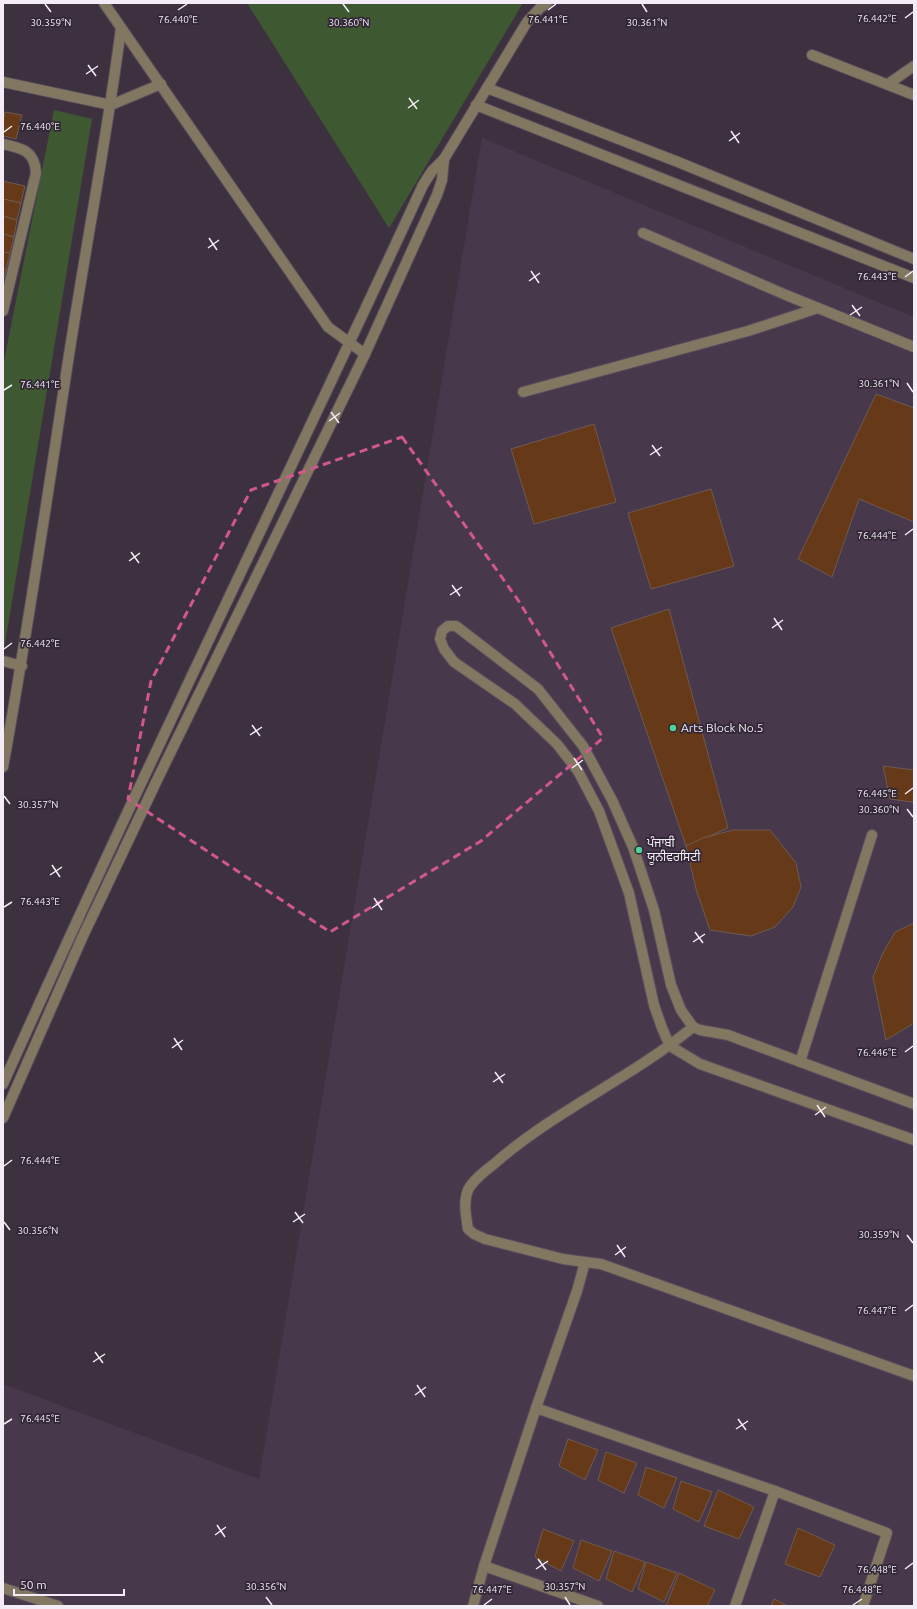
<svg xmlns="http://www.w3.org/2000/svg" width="917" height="1609" viewBox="0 0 917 1609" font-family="Ubuntu,'Noto Sans Gurmukhi',sans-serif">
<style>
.built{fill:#48384c}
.green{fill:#3e5932}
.building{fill:#663918;stroke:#6e5b4e}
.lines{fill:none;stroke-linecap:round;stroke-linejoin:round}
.minor-casing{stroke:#5a4f5d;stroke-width:12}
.minor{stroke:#827861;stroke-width:10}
.marked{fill:none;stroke:#d1588a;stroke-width:3;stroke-dasharray:8 5;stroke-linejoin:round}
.ticks{fill:none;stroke:#f4ecf6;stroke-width:1.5}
.poi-dot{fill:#4dd39a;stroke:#322736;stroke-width:1.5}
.labels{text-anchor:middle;stroke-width:3.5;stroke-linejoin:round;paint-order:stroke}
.poi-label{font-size:12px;fill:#f4ecf6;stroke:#322736;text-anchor:start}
.ticks-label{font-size:10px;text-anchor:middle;fill:#f4ecf6;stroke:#322736;stroke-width:3.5;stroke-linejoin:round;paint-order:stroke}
</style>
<rect width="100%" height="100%" fill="#3d3140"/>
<polygon class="built" points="482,138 914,317 914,1606 3,1606 3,1384 259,1479"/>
<g class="green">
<polygon points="247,3 523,3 389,228"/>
<polygon points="54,110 92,119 4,650 3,650 3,366"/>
</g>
<g class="building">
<polygon points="5,112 22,115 16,139 3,136 3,121"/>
<polygon points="3,181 25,186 21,203 3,199"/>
<polygon points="3,199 21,203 17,220 3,216"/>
<polygon points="3,216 17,220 14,237 3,234"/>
<polygon points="3,234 14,237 10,253 3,252"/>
<polygon points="3,252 10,253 6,270 3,269"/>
<polygon points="3,269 6,270 3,281"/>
<polygon points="876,394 914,408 914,522 859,499 832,577 798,559"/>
<polygon points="594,424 616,502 534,524 511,449"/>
<polygon points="711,489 734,566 651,589 628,513"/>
<polygon points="669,609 728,828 686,846 611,628"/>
<polygon points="883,766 914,770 914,804 912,802 890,799"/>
<polygon points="733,830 770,830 796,863 801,887 793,907 775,927 751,936 710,930 696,889 686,846 703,838"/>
<polygon points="914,923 914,1023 886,1040 873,977 882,955 895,932"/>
<polygon points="568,1439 598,1450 585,1480 559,1466"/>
<polygon points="606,1452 637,1463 624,1493 598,1480"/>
<polygon points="646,1467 677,1478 664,1508 638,1495"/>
<polygon points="681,1481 712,1492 699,1522 673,1509"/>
<polygon points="718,1490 754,1507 739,1539 704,1526"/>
<polygon points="798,1528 835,1545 820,1577 785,1564"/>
<polygon points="543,1529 574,1541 561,1571 535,1557"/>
<polygon points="581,1540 612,1551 599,1581 573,1568"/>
<polygon points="614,1551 645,1562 632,1592 606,1579"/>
<polygon points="646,1562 677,1573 664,1602 638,1589"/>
<polygon points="679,1573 715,1590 707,1606 666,1606"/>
<polygon points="774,1599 788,1606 771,1606"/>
</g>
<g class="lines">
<g class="minor-casing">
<g id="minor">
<polyline points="104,3 328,327 365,354"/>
<polyline points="812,55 914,95"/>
<polyline points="3,82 111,105 161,84"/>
<polyline points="888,84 914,66"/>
<polyline points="487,88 678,162 914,259"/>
<polyline points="476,105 914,278"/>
<path d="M 3,144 C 22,148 35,151 36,173 L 3,311"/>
<polyline points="643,233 786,295 914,347"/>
<polyline points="523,392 748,331 818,308"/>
<polyline points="3,661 22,666"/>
<path d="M 3,767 C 28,630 48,492 69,355 C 86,245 107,137 121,28"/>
<polyline points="800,1062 872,835"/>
<path d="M 3,1084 C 138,782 284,486 423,185 L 432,171 L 444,159 L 527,22 L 540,8 L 547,3"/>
<polyline points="914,1104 728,1035 700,1030 693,1027 681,1010 671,985 654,910 633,847 612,800 583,746 538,689 456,626 448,626 442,631 440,639 444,649 454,662 515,704 557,744 578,771 599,811 629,893 654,1005 662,1028 670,1046 700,1064 914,1140"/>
<polyline points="3,1118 82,938 158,778 365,354 437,195 442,180 444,159"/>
<polyline points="585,1262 601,1264 914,1376"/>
<path d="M 536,1408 L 577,1291 L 585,1262 L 563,1259 L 485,1239 L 474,1234 L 468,1229 C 466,1216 463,1202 468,1190 C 473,1180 485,1171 494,1164 C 554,1111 631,1078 693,1027"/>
<polyline points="484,1566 598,1606"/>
<polyline points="3,1588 58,1606"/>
<polyline points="473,1606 484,1566 536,1408 775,1491 887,1533 863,1606"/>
<polyline points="735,1606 775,1491"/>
</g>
</g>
<use href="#minor" class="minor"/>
</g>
<path class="marked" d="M 402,437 L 518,600 L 603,738 L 481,841 L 330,932 L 128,799 L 151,681 L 251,490 Z"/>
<path class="ticks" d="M 45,4 L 51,12M 343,4 L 349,12M 642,4 L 647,12M 178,10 L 187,4M 548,10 L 556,4M 905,18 L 913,12M 88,65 L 96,76M 86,74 L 98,66M 409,98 L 417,109M 408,108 L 419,100M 731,131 L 739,143M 4,132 L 12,126M 729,141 L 740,133M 209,238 L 217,250M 208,248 L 219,240M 531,271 L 539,283M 905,277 L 913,271M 529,281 L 540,273M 852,305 L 860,316M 850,315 L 862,307M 907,383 L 913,392M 4,390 L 12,385M 331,412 L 339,423M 329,421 L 340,413M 652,445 L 660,456M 650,455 L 662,447M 905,535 L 913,529M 131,552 L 139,563M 129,561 L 140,553M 452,585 L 460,596M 450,595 L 462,587M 774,618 L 782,630M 772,628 L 783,620M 4,649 L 12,643M 252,725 L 260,736M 250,735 L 262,727M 574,758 L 582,770M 572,768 L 583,760M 905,794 L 913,788M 4,796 L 10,804M 907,809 L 913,817M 52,865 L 60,877M 50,875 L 62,867M 374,898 L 382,910M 4,907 L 12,902M 372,908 L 383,900M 695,932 L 703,943M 693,942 L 705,934M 174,1038 L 182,1050M 172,1048 L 183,1040M 905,1052 L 913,1046M 495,1072 L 503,1083M 493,1082 L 505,1074M 817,1105 L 825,1117M 815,1115 L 826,1107M 4,1166 L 12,1160M 295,1212 L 303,1223M 4,1222 L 10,1230M 293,1222 L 305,1214M 907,1235 L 913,1243M 617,1245 L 625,1257M 615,1255 L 626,1247M 905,1311 L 913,1305M 95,1352 L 103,1363M 93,1362 L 105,1354M 417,1385 L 425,1397M 415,1395 L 426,1387M 738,1419 L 746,1430M 4,1424 L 12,1419M 736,1429 L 748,1421M 217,1525 L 225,1537M 215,1535 L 226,1527M 538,1559 L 546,1570M 536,1569 L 548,1561M 905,1569 L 913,1563M 266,1597 L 272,1605M 565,1597 L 570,1605M 484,1605 L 492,1599M 853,1605 L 862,1599"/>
<g class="poi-dot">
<circle cx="673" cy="728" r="4"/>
<circle cx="639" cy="850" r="4"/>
</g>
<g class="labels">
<g class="poi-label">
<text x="681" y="732">Arts Block No.5</text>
<text x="647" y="847">ਪੰਜਾਬੀ<tspan x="647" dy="14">ਯੂਨੀਵਰਸਿਟੀ</tspan></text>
</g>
</g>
<g class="ticks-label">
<text x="877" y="22">76.442°E</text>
<text x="178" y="23">76.440°E</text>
<text x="548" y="23">76.441°E</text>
<text x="51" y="26">30.359°N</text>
<text x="349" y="26">30.360°N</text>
<text x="647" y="26">30.361°N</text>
<text x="40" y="130">76.440°E</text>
<text x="877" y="280">76.443°E</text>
<text x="879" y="387">30.361°N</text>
<text x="40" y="388">76.441°E</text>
<text x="877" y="539">76.444°E</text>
<text x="40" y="647">76.442°E</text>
<text x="877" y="797">76.445°E</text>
<text x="38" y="808">30.357°N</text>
<text x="879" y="813">30.360°N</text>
<text x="40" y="905">76.443°E</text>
<text x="877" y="1056">76.446°E</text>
<text x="40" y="1164">76.444°E</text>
<text x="38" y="1234">30.356°N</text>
<text x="879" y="1238">30.359°N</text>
<text x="877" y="1314">76.447°E</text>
<text x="40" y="1422">76.445°E</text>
<text x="877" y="1573">76.448°E</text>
<text x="266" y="1590">30.356°N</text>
<text x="565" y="1590">30.357°N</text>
<text x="492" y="1593">76.447°E</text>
<text x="862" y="1593">76.448°E</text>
</g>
<rect width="917" height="1609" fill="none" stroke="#f4ecf6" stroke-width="8"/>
<path d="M14 1589v6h110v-6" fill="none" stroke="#f4ecf6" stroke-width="2"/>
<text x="20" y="1589" font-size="12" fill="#f4ecf6" stroke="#322736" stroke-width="3" paint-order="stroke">50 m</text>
</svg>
